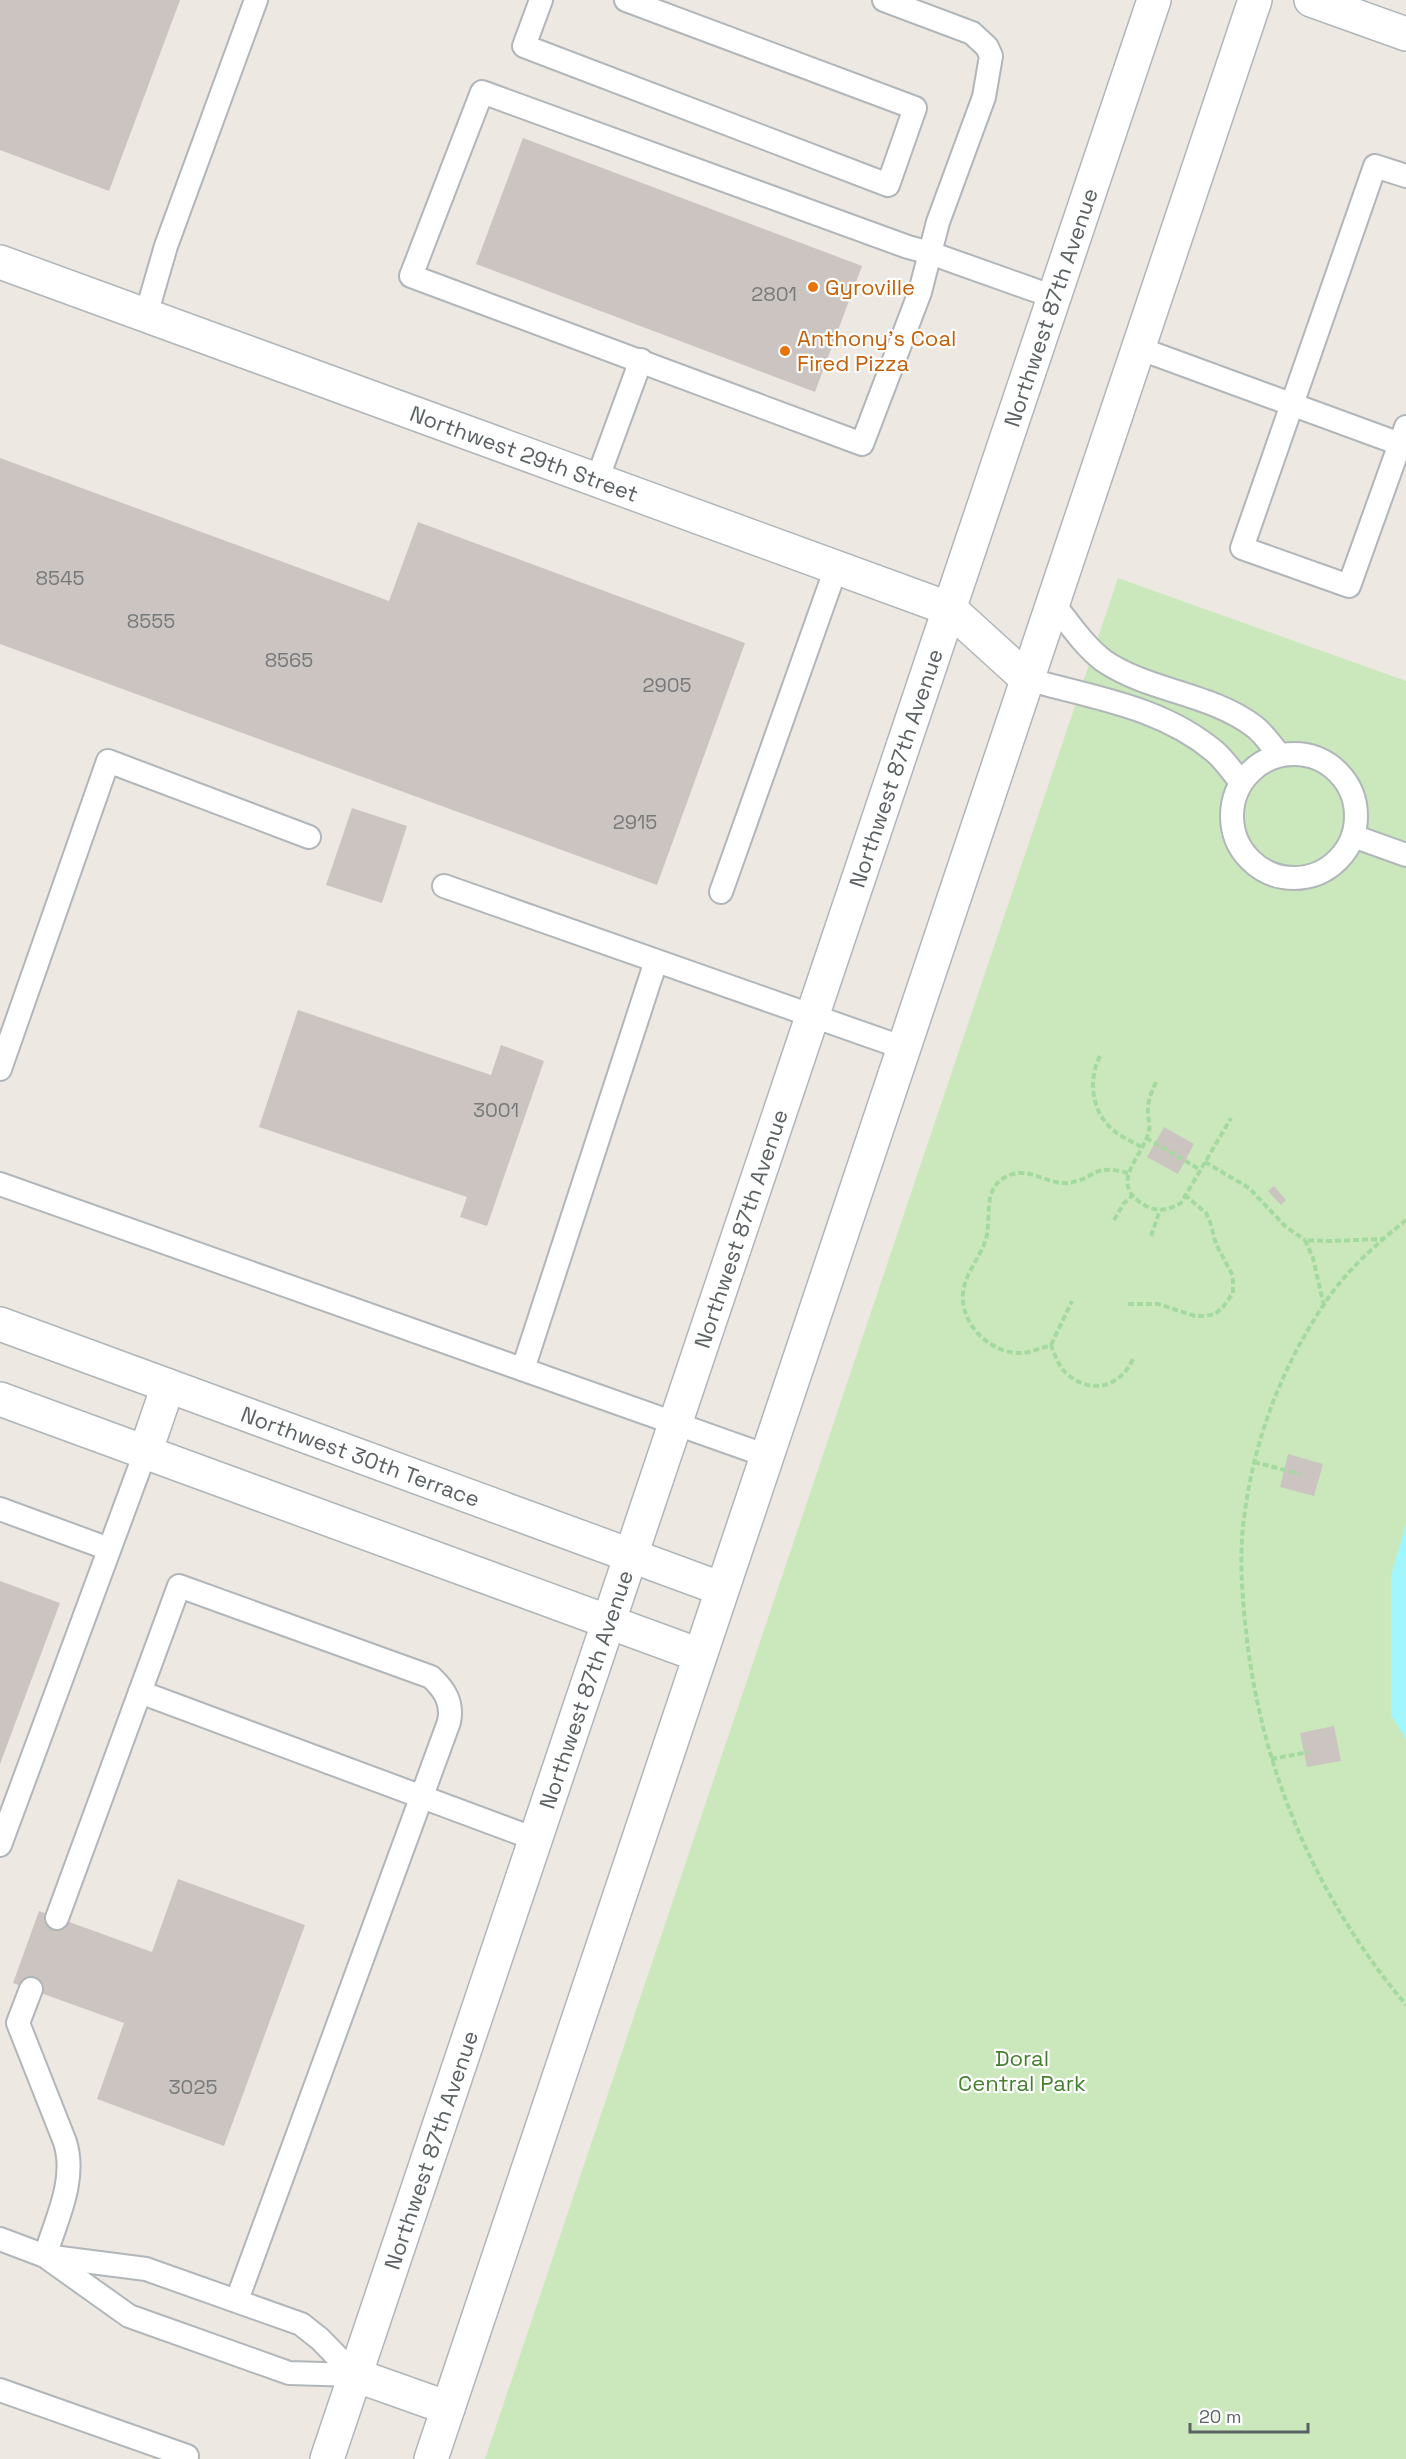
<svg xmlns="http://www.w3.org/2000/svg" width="1406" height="2459" viewBox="0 0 1406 2459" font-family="'Space Grotesk',sans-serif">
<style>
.green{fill:#cbe8bd}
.water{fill:#a2f6ff}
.building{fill:#cbc4c1}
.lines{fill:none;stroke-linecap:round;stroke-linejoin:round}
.lane-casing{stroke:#b0b6b9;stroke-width:26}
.street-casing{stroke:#b0b6b9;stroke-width:36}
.secondary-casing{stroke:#afb6b9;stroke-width:36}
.path{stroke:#a4da9f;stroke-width:4;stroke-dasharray:6 3;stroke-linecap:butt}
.lane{stroke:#fff;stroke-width:22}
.street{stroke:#fff;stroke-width:33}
.secondary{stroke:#fff;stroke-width:33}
.food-dot{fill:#e8710a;stroke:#fff;stroke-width:2}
.labels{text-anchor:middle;stroke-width:4.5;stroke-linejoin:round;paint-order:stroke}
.number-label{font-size:20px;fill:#777a7b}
.food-label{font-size:22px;fill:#c56008;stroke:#fff;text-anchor:start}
.street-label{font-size:22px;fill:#5b6264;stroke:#fff}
.park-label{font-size:22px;fill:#45802e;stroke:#fff}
</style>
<rect width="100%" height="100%" fill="#eee8e2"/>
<polygon class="green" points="1118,578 1406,681 1406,2459 485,2459"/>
<polygon class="water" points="1406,1524 1406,1739 1391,1715 1391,1576"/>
<g class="building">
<polygon points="0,0 180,0 109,191 0,150"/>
<polygon points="523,138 862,266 815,392 476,264"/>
<polygon points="0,458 389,601 418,522 745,643 657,885 0,644"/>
<polygon points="352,808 407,826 382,903 326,885"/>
<polygon points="298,1010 491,1075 501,1045 544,1061 487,1226 460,1217 467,1197 259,1127"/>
<polygon points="1164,1127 1194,1144 1178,1174 1147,1157"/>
<polygon points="1274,1186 1286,1200 1281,1205 1268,1191"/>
<polygon points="1288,1454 1323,1464 1314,1496 1280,1487"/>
<polygon points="0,1581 60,1603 0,1764"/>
<polygon points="1334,1726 1341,1761 1307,1767 1300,1733"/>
<polygon points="178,1879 305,1925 224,2146 97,2099 124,2023 13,1983 39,1911 152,1952"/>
</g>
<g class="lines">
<g class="lane-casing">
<g id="lane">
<polyline points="541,0 524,46 888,185 915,108 626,0"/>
<polyline points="884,0 972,33 987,47 991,56 984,97 938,222 930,253 1054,297"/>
<polygon points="482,92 908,247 930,253 920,292 862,444 411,276"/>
<polyline points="1406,176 1375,166 1242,548 1349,586 1406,427"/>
<polyline points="146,315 166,246 256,0"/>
<polyline points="1138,348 1400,444"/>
<polyline points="597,480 641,360"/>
<path d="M 1053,603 C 1068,622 1084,646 1104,661 C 1150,692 1211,693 1255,727 C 1264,734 1271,745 1279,754"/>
<path d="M 1027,679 C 1092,698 1160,706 1214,751 C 1224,759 1232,772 1241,782"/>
<circle cx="1294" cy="816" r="62"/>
<polyline points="1353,836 1406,855"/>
<polyline points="444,886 904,1048"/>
<polyline points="721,892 836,568"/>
<polyline points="0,1069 108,761 309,837"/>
<polyline points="0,1184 767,1456"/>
<polyline points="523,1369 656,961"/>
<polyline points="0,1509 109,1549"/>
<polyline points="140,1692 535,1839"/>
<polyline points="0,1845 145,1453"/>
<path d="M 57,1918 L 179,1586 L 431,1677 C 445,1690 453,1703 449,1722 L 237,2300"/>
<path d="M 31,1989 L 18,2023 L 65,2142 C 77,2180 56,2220 45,2256"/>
<polyline points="0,2239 45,2256 146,2269 301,2324 320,2339 355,2375"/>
<polyline points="49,2259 129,2316 289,2373 355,2375"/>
<polyline points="0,2390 187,2456 186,2459"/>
</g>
</g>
<g class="street-casing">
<g id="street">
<path id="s1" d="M 0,262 L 950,609 L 1027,679"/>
</g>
</g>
<g class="secondary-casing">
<g id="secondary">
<polyline points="1311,0 1406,34"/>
<path id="s2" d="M 0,1324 L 722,1589"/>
<polyline points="0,1399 699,1655"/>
<polyline points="145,1453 168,1386"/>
<polyline points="355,2375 448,2408"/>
<path id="s3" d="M 327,2459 L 1154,0"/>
<polyline points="431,2459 1255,0"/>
</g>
</g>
<g class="path">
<path d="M 1100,1056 C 1088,1080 1091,1111 1113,1130 C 1121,1137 1132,1141 1141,1147"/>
<path d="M 1156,1082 C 1152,1091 1148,1100 1148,1109 C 1147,1117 1151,1124 1149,1131 C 1142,1159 1106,1184 1146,1206 C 1159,1213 1170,1209 1181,1203 L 1231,1118"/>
<polyline points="1146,1138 1201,1170"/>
<polyline points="1205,1162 1249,1188 1285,1226 1305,1240"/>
<path d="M 1128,1173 C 1090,1163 1097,1179 1068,1183 C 1048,1185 1030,1167 1010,1175 C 981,1186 992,1216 986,1239 C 980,1258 965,1273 963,1293 C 960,1324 990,1353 1020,1353 C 1030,1353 1041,1348 1051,1345 C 1055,1355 1058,1366 1067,1374 C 1091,1395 1120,1387 1133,1359"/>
<polyline points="1114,1220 1124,1203 1133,1195"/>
<path d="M 1406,1220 C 1379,1242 1349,1268 1329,1297 C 1283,1363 1254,1438 1244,1518 C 1239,1556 1242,1594 1246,1631 C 1261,1770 1316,1898 1406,2005"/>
<polyline points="1151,1236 1160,1210"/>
<polyline points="1128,1304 1158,1304 1195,1316 1205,1316 1215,1314 1223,1307 1233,1293 1233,1276 1216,1244 1210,1222 1206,1213 1186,1196"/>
<polyline points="1324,1306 1313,1258 1305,1240 1329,1241 1383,1239"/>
<polyline points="1051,1345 1072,1301"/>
<polyline points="1254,1462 1300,1474"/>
<polyline points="1271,1759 1309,1752"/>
</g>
<use href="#lane" class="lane"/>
<use href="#street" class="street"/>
<use href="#secondary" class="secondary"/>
</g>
<g class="food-dot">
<circle cx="813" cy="287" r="6"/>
<circle cx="785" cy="351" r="6"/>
</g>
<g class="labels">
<g class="number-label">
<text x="774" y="301">2801</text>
<text x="60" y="585">8545</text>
<text x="151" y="628">8555</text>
<text x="289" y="667">8565</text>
<text x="667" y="692">2905</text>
<text x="635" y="829">2915</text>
<text x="496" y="1117">3001</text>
<text x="193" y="2094">3025</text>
</g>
<g class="food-label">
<text x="825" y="295">Gyroville</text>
<text x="797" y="346">Anthony's Coal<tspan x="797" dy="25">Fired Pizza</tspan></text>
</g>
<g class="street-label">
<text dy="8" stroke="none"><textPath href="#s3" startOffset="2270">Northwest 87th Avenue</textPath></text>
<text dy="8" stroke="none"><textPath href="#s1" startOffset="558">Northwest 29th Street</textPath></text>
<text dy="8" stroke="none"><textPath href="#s3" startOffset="1784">Northwest 87th Avenue</textPath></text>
<text dy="8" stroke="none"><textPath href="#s3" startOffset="1298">Northwest 87th Avenue</textPath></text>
<text dy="8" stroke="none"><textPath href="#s2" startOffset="384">Northwest 30th Terrace</textPath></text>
<text dy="8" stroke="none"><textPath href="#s3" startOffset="812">Northwest 87th Avenue</textPath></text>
<text dy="8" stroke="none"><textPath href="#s3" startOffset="326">Northwest 87th Avenue</textPath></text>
</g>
<g class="park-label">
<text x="1022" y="2066">Doral<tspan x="1022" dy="25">Central Park</tspan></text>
</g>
</g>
<path d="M1190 2423v9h118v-9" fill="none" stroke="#5b6264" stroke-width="3"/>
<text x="1199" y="2423" font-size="18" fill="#5b6264" stroke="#ffffff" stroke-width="4.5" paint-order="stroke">20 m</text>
</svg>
